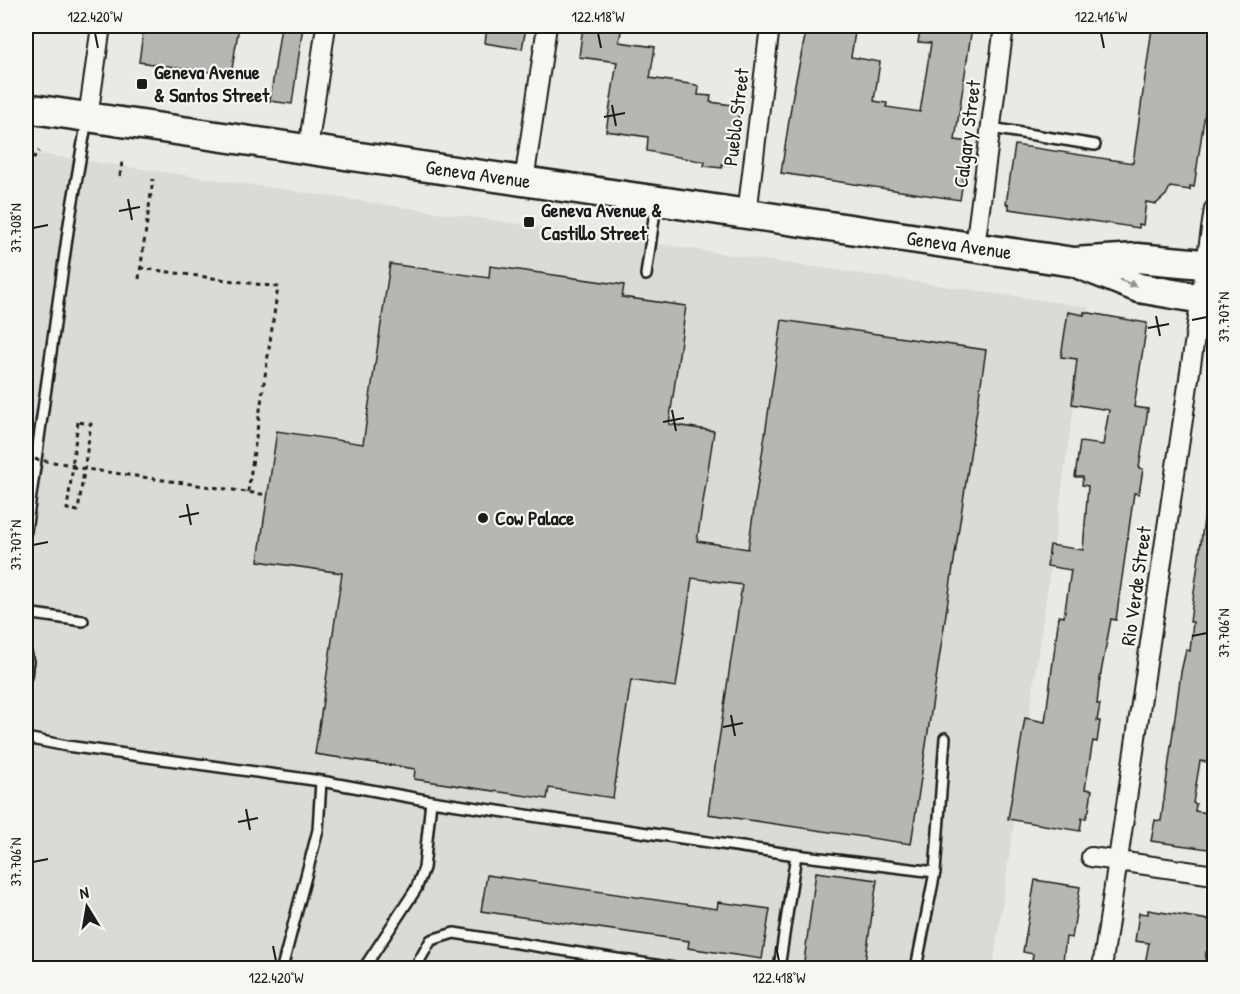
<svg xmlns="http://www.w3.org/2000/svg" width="1240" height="994" viewBox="0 0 1240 994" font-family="'Patrick Hand',sans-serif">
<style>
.built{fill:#dadad6}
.building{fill:#b6b6b3;stroke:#1c1c1c;stroke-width:1.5}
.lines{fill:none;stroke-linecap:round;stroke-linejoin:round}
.service-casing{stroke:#1c1c1c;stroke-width:14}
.minor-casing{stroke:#1c1c1c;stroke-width:22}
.primary-casing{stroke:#1c1c1c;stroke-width:33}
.path{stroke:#1c1c1c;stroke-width:3;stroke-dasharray:4.5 4.5;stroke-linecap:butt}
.service{stroke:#f6f6f2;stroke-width:9}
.minor{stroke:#f6f6f2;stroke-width:18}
.primary{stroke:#f6f6f2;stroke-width:28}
.path-bridge{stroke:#1c1c1c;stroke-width:3;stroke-dasharray:4.5 4.5;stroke-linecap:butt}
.oneway{fill:#949492}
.ticks{fill:none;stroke:#1c1c1c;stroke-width:2}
.poi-dot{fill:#1c1c1c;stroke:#f6f6f2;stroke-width:2}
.labels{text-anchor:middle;stroke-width:4.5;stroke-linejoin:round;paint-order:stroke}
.poi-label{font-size:20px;font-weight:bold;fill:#1c1c1c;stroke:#f6f6f2;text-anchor:start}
.street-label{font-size:20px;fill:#1c1c1c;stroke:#f6f6f2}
.neatline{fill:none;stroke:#1c1c1c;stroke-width:2}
.ticks-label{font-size:15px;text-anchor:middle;fill:#1c1c1c}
</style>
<rect width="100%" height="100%" fill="#e9e9e5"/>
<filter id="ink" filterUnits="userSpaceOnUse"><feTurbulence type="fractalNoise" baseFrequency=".0167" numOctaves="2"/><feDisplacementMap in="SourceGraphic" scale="12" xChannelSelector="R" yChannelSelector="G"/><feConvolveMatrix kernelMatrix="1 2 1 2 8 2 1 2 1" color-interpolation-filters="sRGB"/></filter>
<g filter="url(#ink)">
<polygon class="built" points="26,152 1088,307 993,968 26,968"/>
<g class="building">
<polygon points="144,26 239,26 231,75 139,62"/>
<polygon points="281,26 303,26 292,104 270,101"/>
<polygon points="487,26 523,26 526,28 522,49 485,43"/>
<polygon points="583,26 622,26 619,42 655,47 650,78 696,85 699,87 698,95 711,96 710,102 740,106 731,165 722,164 722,168 704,166 705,162 647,151 648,137 606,131 617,62 579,57"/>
<polygon points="817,26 856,26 851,57 880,62 874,101 887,103 886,107 920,112 931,43 918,42 921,26 972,27 955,140 969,142 960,200 781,173 793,94 807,27 816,28"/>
<polygon points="1156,26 1215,26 1212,65 1194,187 1190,186 1190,190 1170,187 1166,195 1156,204 1146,202 1143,225 1139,224 1139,228 1009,209 1009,205 1006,204 1015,145 1133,163 1152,28"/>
<polygon points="390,264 489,278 490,266 624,285 622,297 686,306 669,424 714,431 697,541 748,549 782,320 986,350 911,844 708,814 742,585 692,578 676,687 631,680 613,798 549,788 547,799 414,779 415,769 315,754 342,573 258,561 277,431 363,444"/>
<polygon points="1068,312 1084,315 1084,312 1147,323 1134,407 1148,409 1139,468 1143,469 1139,494 1134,493 1116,620 1111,619 1100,678 1097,704 1100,704 1097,721 1100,721 1097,742 1093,741 1092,746 1085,789 1092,790 1089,810 1086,818 1082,818 1080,831 1008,819 1025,718 1045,722 1059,616 1064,617 1071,570 1047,566 1050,545 1083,550 1088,486 1082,485 1083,477 1075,477 1080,442 1103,445 1109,410 1072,404 1077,359 1061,357"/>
<polygon points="1206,505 1215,505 1215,763 1200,761 1193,803 1196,804 1195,811 1215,814 1215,850 1151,841 1155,820 1161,821 1181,672 1186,650 1190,651 1193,622 1190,622"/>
<polygon points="816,872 877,880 864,969 803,969"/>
<polygon points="487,875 717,909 718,902 770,909 762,959 688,948 689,941 481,911"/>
<polygon points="1035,880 1080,887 1072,938 1066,937 1062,969 1031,969 1033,954 1023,952"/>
<polygon points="1148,910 1215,921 1215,953 1206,952 1205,969 1144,969 1149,943 1135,941 1139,913 1148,914"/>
</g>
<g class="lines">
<g class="service-casing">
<g id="service">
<polyline points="991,128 1095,145"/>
<polyline points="646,275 656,204"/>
<polyline points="26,531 69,224 87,119"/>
<polyline points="26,613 83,621"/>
<polyline points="26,652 28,661 26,677"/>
<polyline points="26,738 67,746 321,781 318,830 282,968"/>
<polyline points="321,781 431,801 796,855 935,872"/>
<polyline points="364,968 416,889 424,868 431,801"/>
<polyline points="415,968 431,940 454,933 674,968"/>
<polyline points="779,968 796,855"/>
<polyline points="916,968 935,872 945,738"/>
</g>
</g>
<g class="minor-casing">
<g id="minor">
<polyline points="88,117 101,26"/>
<polyline points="308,149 326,26"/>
<polyline points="524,181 547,26"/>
<polyline points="747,214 770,26"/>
<polyline points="975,247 1004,26"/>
<polyline points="1091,857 1214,875"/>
<polyline points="1102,968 1214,209"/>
</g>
</g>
<g class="primary-casing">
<g id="primary">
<polyline points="26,108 1074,262 1137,258 1214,265"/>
<polyline points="1081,265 1139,288 1214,301"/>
</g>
</g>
<g class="path">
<polyline points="33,159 39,151"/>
<polyline points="120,176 122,162"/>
<polyline points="140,268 278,287 248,492"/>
<polyline points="139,279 153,179"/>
<polyline points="78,422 72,467 268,495"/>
</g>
<use href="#service" class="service"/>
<use href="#minor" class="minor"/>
<use href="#primary" class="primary"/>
<polyline class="path-bridge" points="26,458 73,465 67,509 78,511 91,424 78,422"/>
</g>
<defs><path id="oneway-solid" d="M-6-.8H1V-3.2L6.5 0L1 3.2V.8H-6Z" transform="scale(1.5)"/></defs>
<use class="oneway" href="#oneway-solid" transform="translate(1128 283) rotate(22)"/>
</g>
<path class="ticks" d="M 95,33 L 98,48M 598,33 L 601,48M 1101,33 L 1104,48M 612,105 L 616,126M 604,117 L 625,113M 128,199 L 132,220M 119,211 L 140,207M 33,228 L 48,225M 1156,316 L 1160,336M 1192,320 L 1207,317M 1148,328 L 1169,324M 672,410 L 676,431M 663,422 L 684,418M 187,504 L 191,525M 179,517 L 199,513M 33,545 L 48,542M 1192,636 L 1207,633M 731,715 L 735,736M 723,727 L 743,723M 246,809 L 250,830M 238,822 L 258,818M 33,862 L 48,859M 273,946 L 276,961M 776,946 L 779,961"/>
<g class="poi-dot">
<rect x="136" y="78" width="12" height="12" rx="3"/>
<rect x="523" y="216" width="12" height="12" rx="3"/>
<circle cx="483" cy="518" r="6"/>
</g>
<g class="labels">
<g class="poi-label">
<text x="154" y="79">Geneva Avenue<tspan x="154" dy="23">&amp; Santos Street</tspan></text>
<text x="541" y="217">Geneva Avenue &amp;<tspan x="541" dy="23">Castillo Street</tspan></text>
<text x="495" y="525">Cow Palace</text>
</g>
<g class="street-label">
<text transform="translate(736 117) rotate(-83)" y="7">Pueblo Street</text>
<text transform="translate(967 134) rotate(-83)" y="7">Calgary Street</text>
<text transform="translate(478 174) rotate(8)" y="7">Geneva Avenue</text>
<text transform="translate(959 245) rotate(8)" y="7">Geneva Avenue</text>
<text transform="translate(1136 586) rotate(-82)" y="7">Rio Verde Street</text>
</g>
</g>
<rect width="1240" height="994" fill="none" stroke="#f6f6f2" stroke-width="66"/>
<g transform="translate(87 907) rotate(349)" stroke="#f6f6f2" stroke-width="4.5" paint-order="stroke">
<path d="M0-4.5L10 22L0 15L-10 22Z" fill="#1c1c1c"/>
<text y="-9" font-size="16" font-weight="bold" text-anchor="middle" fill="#1c1c1c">N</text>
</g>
<rect x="33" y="33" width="1174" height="928" class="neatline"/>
<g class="ticks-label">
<text x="95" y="22">122.420°W</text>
<text x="598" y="22">122.418°W</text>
<text x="1101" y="22">122.416°W</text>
<text transform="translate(16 228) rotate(-90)" y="5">37.708°N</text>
<text transform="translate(1224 317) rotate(-90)" y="5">37.707°N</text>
<text transform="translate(16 545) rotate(-90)" y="5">37.707°N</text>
<text transform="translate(1224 633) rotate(-90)" y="5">37.706°N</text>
<text transform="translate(16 862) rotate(-90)" y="5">37.706°N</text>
<text x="276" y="983">122.420°W</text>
<text x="779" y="983">122.418°W</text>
</g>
</svg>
